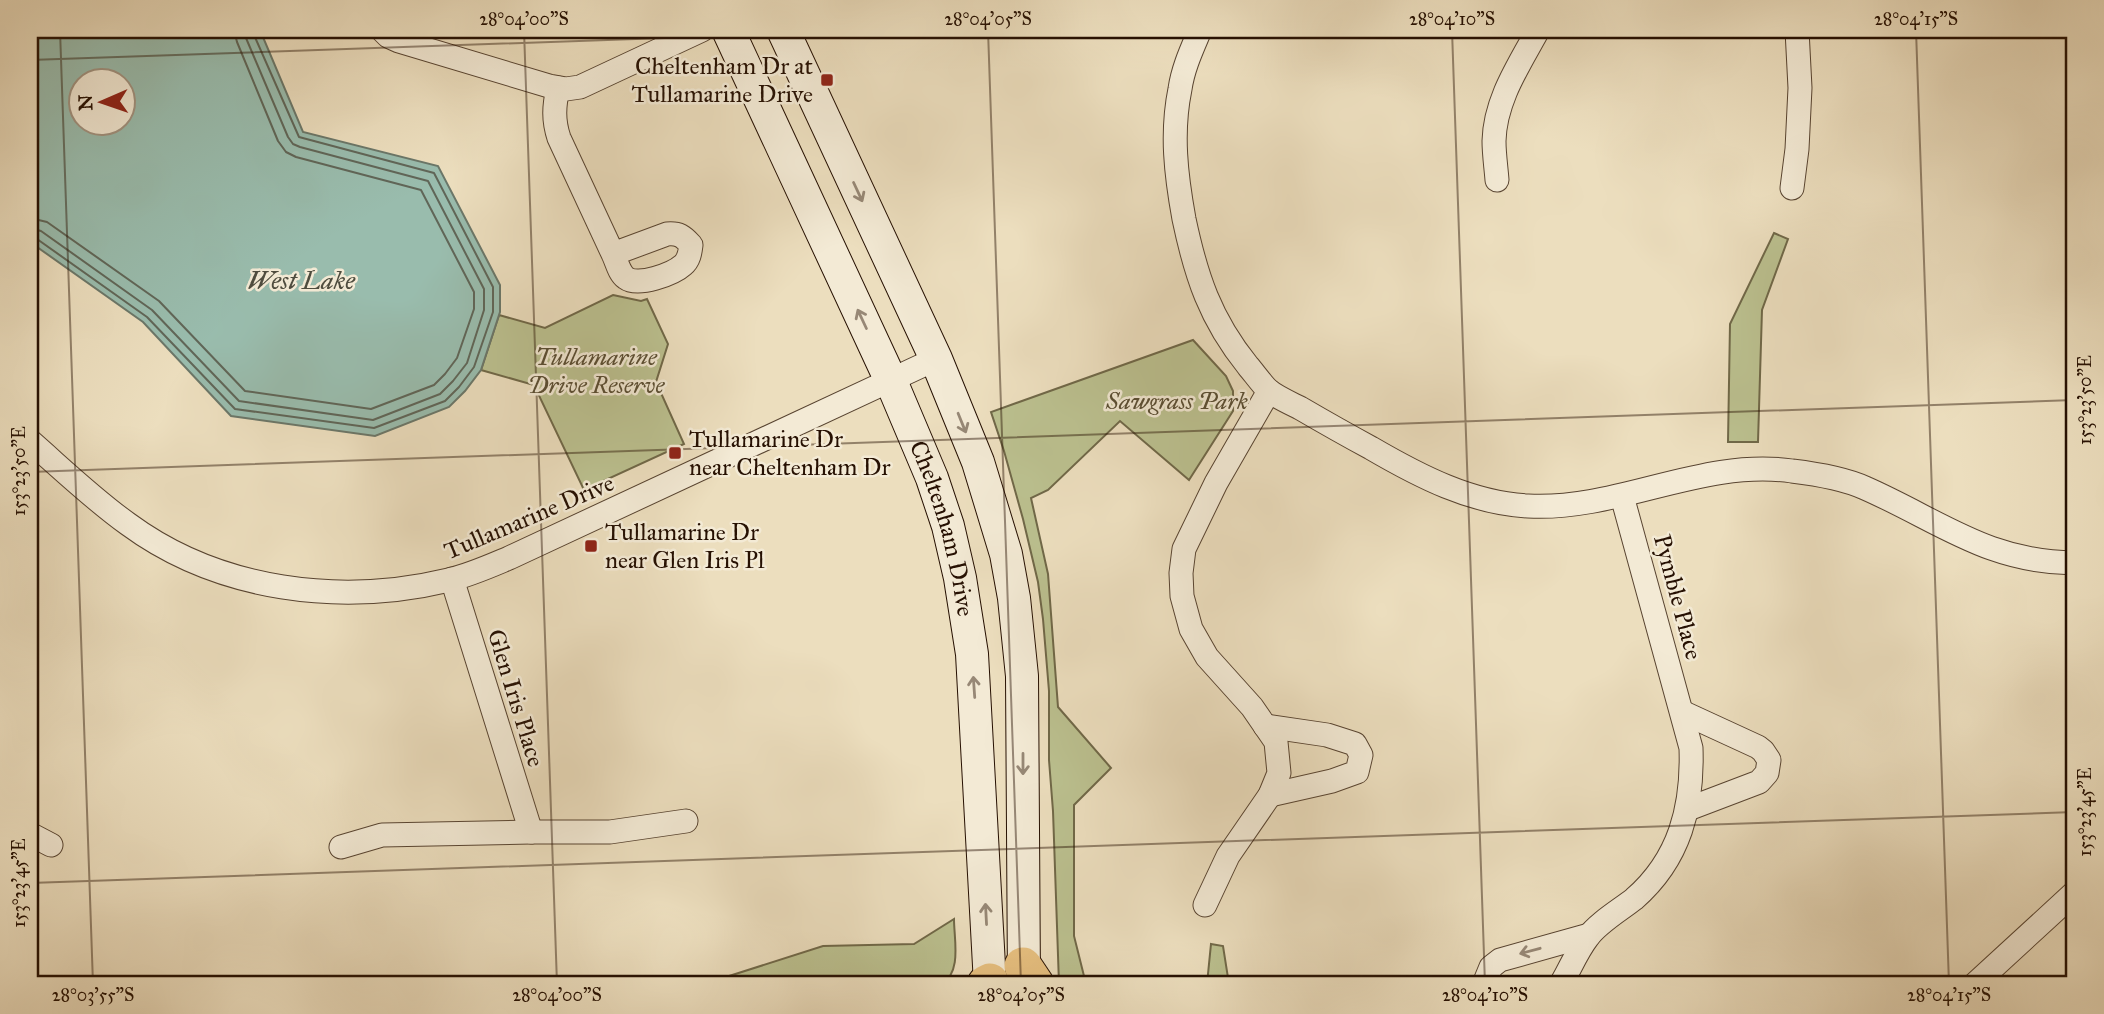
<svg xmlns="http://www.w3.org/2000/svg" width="2104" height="1014" viewBox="0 0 2104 1014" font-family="'IM FELL Great Primer',serif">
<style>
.green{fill:#bbc08f;stroke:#706848;stroke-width:2}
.water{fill:#99bcad;stroke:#6b7769;stroke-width:2;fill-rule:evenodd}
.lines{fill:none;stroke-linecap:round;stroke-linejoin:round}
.shore{stroke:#606658;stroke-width:2}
.minor-casing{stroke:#584431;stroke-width:25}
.secondary-casing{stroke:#261002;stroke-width:34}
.primary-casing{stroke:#261002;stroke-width:39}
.minor{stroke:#f3ead5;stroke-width:23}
.secondary{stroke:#f3ead5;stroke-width:32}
.primary{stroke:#e6bf7f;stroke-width:37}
.oneway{stroke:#978876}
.ticks{fill:none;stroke:#261002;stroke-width:2;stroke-opacity:0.45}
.poi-dot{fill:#8f2418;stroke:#f3ead5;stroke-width:2.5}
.labels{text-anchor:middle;stroke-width:5;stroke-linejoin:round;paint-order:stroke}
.poi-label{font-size:24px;fill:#261002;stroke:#f3ead5;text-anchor:start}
.park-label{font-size:24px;font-style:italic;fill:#5a4e33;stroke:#f3ead5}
.street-label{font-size:24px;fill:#261002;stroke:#f3ead5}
.water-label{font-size:26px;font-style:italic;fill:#4e4c3e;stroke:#f3ead5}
.neatline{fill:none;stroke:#261002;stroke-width:2.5}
.ticks-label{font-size:18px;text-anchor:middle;fill:#261002}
</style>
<rect width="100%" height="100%" fill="#ecdebe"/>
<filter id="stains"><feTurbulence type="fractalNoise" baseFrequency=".00286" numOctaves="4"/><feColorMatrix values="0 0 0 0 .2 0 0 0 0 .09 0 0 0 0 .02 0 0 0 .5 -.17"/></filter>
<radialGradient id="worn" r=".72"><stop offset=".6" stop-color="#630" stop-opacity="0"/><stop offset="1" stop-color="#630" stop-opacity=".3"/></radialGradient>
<g class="green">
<polygon points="1774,233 1788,239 1762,310 1758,442 1728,442 1730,324"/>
<polygon points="613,295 641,301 647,299 668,344 656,382 684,444 584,490 534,385 481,370 499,315 545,328"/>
<polygon points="1193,340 1226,376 1233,391 1233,411 1189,480 1120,421 1048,490 1031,498 1048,574 1058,707 1111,768 1074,805 1074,936 1086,984 1059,984 1053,811 1049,760 1049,691 1043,619 1038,582 1023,519 1004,451 991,412"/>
<path d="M 954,919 C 954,940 962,971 942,984 L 704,984 L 823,946 L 914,944 Z"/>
<polygon points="1211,944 1223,946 1229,984 1207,984"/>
</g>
<path class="water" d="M 30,30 L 260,30 L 303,132 L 438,166 L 500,285 L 500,312 L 481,370 L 465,391 L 449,407 L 375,436 L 231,416 L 143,322 L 30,242 ZM 80,80 L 122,80 L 122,122 L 80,122 Z"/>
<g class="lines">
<g class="shore">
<polyline points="30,218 47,222 159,301 245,391 371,409 434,385 445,374 457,358 474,309 474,292 421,190 296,157 286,152 278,141 237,42 234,30"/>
<polyline points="30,228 41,231 152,310 239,401 373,420 440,394 453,381 467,363 484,310 484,289 428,181 300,147 293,144 288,137 246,38 245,30"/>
<polyline points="30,237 37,239 147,317 235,409 374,428 445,401 459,387 474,367 493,312 493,287 434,173 299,137 254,35 254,30"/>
</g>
<g class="minor-casing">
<g id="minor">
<polyline points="382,30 388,36 399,41 549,86 566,89 580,87 702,30"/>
<path d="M 1200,30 C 1192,49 1183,68 1180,89 C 1171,133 1176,175 1184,219 C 1196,276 1210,319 1248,366 C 1254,373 1261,383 1268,390 C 1276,397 1290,403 1300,408 C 1324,422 1347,435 1371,448 C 1419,476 1471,503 1528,506 C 1618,511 1702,458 1792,471 C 1817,474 1843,478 1865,488 C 1940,521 1987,562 2074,563"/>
<path d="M 558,88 C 554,106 553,120 559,138 L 613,254 L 667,234 C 679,233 683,236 691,245 C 690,253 689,260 683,265 C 673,274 638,287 626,278 C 619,273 617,262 613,254"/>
<path d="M 1497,180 C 1496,167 1494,154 1494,141 C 1495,100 1519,65 1538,30"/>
<polyline points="1792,188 1797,149 1800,88 1797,30"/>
<path d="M 30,441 C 62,469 93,499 128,524 C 219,591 341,606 449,580 C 470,575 490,566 509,558 L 936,359"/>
<polyline points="452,579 531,832"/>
<polyline points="1682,712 1758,747 1763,751 1769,760 1767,773 1759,782 1688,809"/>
<polyline points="1265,726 1327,735 1355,744 1361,755 1357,772 1332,781 1270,795"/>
<polyline points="30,834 51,845"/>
<polyline points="341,847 382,835 531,832 610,832 686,821"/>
<polyline points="1205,905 1228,856 1270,795 1279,773 1276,742 1252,707 1207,657 1191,629 1182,596 1181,573 1184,549 1216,483 1269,391"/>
<polyline points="1484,984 1491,967 1500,960 1589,935"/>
<path d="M 1561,984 C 1570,969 1577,951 1588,937 C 1598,923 1620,910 1634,899 C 1680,859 1693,807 1691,748 L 1622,496"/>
<polyline points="1975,984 2074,893"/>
</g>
</g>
<g class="secondary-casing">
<g id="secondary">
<path id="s1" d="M 728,30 L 891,381 L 932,478 L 948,526 L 960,578 L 972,654 L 990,984"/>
<polyline points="783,30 936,359 978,462 1006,554 1014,598 1022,676 1024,984"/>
</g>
</g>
<g class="primary-casing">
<g id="primary">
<polyline points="1023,966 1035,984"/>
<polyline points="986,984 990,982"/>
</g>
</g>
<use href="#minor" class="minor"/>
<use href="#secondary" class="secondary"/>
<use href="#primary" class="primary"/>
</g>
<defs><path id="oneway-shaft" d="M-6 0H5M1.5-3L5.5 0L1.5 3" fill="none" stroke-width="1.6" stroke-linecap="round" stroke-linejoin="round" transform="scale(1.75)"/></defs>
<g class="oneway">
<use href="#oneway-shaft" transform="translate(858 192) rotate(65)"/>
<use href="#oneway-shaft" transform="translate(862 319) rotate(-115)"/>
<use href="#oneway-shaft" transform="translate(962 423) rotate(68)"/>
<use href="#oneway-shaft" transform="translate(974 687) rotate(-94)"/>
<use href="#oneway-shaft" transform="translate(1023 764) rotate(90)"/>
<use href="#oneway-shaft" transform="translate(986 914) rotate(-93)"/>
<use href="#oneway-shaft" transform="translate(1530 951) rotate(165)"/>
</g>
<path class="ticks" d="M 60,30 L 93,984M 524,30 L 557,984M 988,30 L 1021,984M 1452,30 L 1485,984M 1916,30 L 1949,984M 30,60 L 894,30M 30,472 L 2074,400M 30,883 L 2074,812"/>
<g class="poi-dot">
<rect x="820" y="73" width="14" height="14" rx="3.5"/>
<rect x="668" y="446" width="14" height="14" rx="3.5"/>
<rect x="584" y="539" width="14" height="14" rx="3.5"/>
</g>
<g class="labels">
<g class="poi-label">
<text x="813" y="74" text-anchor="end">Cheltenham Dr at<tspan x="813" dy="28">Tullamarine Drive</tspan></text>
<text x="689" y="447">Tullamarine Dr<tspan x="689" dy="28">near Cheltenham Dr</tspan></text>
<text x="605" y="540">Tullamarine Dr<tspan x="605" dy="28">near Glen Iris Pl</tspan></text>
</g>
<g class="park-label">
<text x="596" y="365">Tullamarine<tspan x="596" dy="28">Drive Reserve</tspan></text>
<text x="1177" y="409">Sawgrass Park</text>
</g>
<g class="street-label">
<text transform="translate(529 517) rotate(-23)" y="8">Tullamarine Drive</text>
<text dy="8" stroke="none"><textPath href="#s1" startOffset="544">Cheltenham Drive</textPath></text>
<text transform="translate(1678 597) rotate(75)" y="8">Pymble Place</text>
<text transform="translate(516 698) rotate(73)" y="8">Glen Iris Place</text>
</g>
<g class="water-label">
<text x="301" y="289">West Lake</text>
</g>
</g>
<rect width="2104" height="1014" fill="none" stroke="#ecdebe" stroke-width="77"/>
<g transform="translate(102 102) rotate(268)"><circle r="33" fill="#f3ead5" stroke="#a19381" stroke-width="2"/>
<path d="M0-5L12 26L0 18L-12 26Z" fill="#8f2418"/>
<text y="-10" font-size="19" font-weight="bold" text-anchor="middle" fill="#261002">N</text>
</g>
<rect x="38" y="38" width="2028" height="938" class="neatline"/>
<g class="ticks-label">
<text x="524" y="25">28°04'00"S</text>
<text x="988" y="25">28°04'05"S</text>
<text x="1452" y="25">28°04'10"S</text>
<text x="1916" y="25">28°04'15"S</text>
<text transform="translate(2085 400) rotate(-90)" y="6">153°23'50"E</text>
<text transform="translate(19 471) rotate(-90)" y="6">153°23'50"E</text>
<text transform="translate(2085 812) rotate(-90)" y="6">153°23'45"E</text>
<text transform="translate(19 883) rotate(-90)" y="6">153°23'45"E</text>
<text x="93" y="1001">28°03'55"S</text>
<text x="557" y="1001">28°04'00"S</text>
<text x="1021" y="1001">28°04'05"S</text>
<text x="1485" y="1001">28°04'10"S</text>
<text x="1949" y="1001">28°04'15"S</text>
</g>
<rect width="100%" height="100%" filter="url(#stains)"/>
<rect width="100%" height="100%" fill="url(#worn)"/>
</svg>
